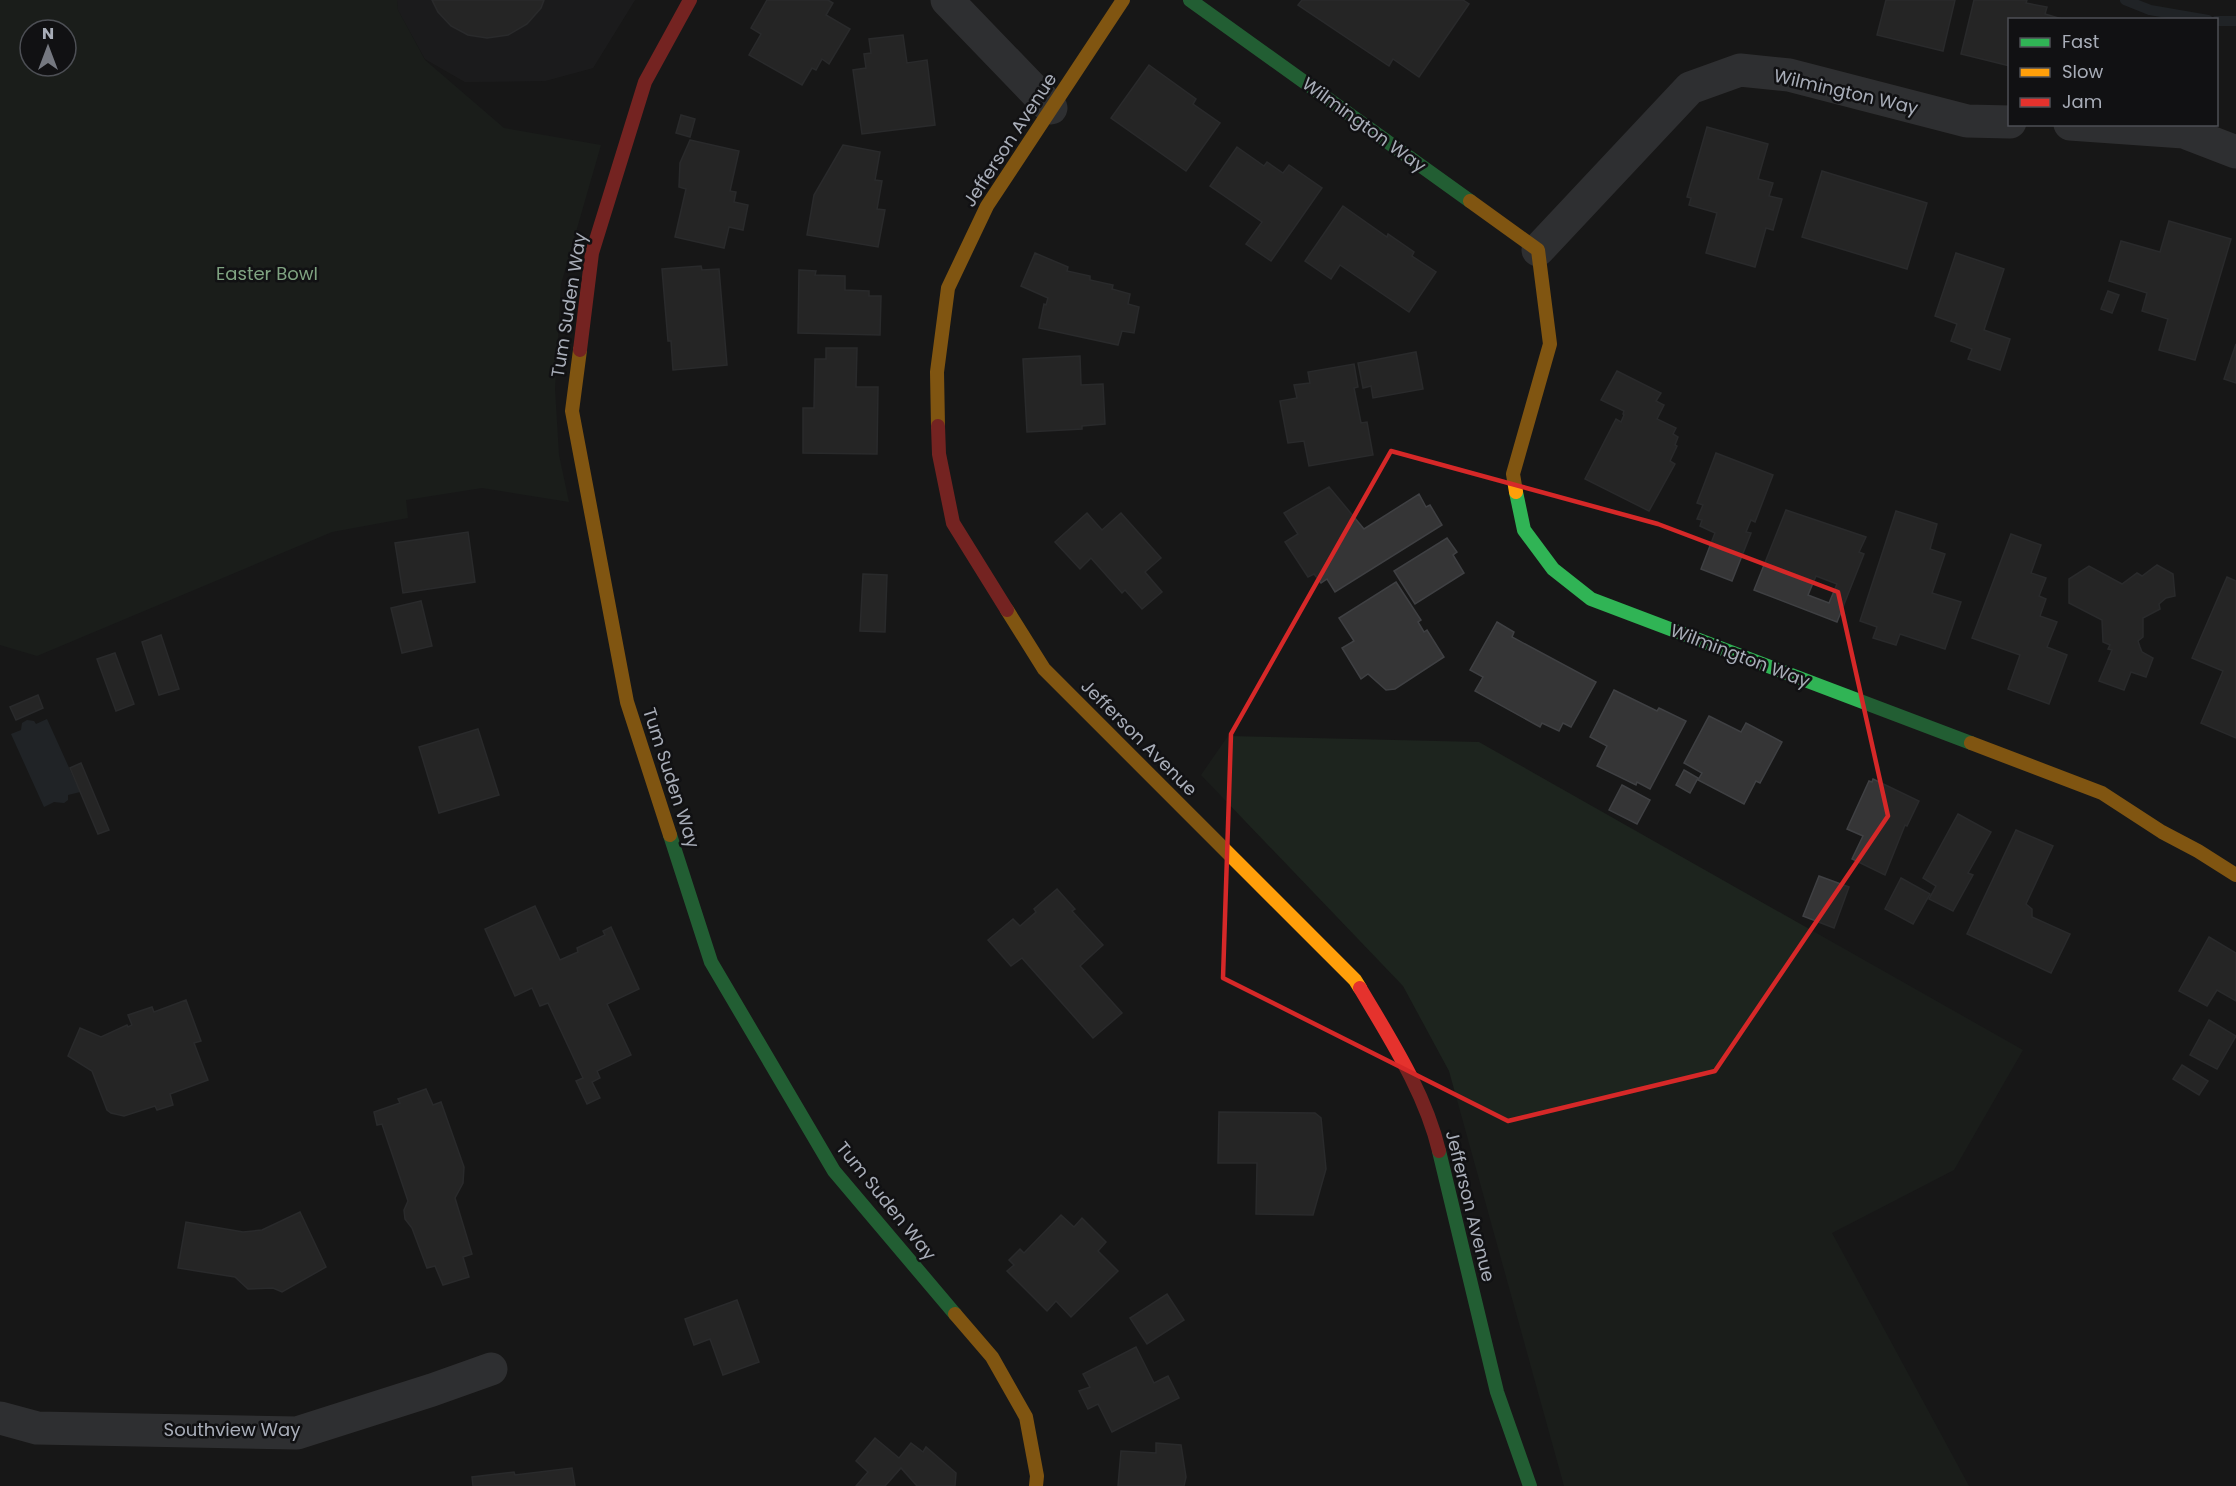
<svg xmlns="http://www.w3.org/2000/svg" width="2236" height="1486" viewBox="0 0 2236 1486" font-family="Poppins,sans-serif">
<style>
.built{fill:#212123}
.green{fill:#1d241e;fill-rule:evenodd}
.water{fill:#2a3239}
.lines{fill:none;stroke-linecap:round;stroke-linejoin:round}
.stream{stroke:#2a3239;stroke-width:10}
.building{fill:#353536;stroke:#3f4043;stroke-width:1.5;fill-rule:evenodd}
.street{stroke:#4b4c50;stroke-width:33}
.fast{stroke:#30b455;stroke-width:14}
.slow{stroke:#ff9f0a;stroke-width:14}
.jam{stroke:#e5322d;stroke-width:14}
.marked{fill:none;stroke:#d62828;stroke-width:4.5;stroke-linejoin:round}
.labels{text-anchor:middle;stroke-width:5;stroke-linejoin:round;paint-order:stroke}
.street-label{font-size:18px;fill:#a8adb8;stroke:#111113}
.park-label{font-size:18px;fill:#7fa381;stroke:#111113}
</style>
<rect width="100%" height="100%" fill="#171717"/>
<polygon class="built" points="397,0 635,0 593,68 545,81 465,82 425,59 398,10"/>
<g class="green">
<path d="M 0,0 L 397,0 L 398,10 L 425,60 L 504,128 L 601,145 L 561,284 L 555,389 L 559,455 L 569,502 L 482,488 L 406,500 L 408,518 L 332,532 L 37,656 L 0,645 ZM 30,30 L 66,30 L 66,66 L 30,66 Z"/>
<polygon points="1228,736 1479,742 2023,1050 1954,1170 1832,1233 1969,1486 1564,1486 1449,1071 1403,986 1201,775"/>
</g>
<polygon class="water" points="47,719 80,792 68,795 68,800 64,803 54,802 44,807 11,734 21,730 22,723 27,720 34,721 36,724"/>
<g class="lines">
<g class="stream">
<polyline points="2125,0 2150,10 2208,20"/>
<polyline points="2216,21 2236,21"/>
</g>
</g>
<g class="building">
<polygon points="432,0 544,0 541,8 527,24 508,35 487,38 468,35 451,26 438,12"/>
<polygon points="767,0 828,0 833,3 826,15 850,29 829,64 822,59 816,70 812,68 802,85 749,55 761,34 751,28"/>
<polygon points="1302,0 1463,0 1469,4 1419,77 1393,59 1389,66 1298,5"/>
<polygon points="1886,0 1955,0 1943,51 1877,35"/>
<polygon points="1974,0 2027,0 2026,3 2047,7 2045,14 2065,20 2010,20 2010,66 1961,54"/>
<polygon points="903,35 907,63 927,60 935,125 862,134 853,70 866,68 864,54 871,53 869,39"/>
<polygon points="1149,65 1196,99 1193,104 1220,123 1186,171 1111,118"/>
<polygon points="681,115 695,119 690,137 676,133"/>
<polygon points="1707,127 1768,144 1758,179 1773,183 1769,196 1782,199 1773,230 1766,228 1755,267 1706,253 1717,213 1689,205 1691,198 1687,197"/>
<polygon points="690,140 739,151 730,191 736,192 734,202 748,205 743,230 729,227 724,248 675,237 686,189 679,187 680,163"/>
<polygon points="843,145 880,152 875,180 882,181 877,209 885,210 878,247 807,235 814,195"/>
<polygon points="1237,147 1264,166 1267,162 1283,173 1289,165 1322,188 1271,261 1246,244 1262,222 1210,186"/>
<polygon points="1822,171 1927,203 1907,269 1802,237"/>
<polygon points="1343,206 1387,237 1388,234 1414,252 1412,256 1436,272 1409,312 1340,265 1331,279 1305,261"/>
<polygon points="2169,221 2231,239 2195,360 2159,350 2168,319 2142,311 2147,293 2109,281 2121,241 2160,252"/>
<polygon points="1035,253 1068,267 1067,271 1090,276 1090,280 1113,285 1112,289 1130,294 1128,304 1139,307 1134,333 1122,331 1118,345 1039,328 1044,304 1046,305 1048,298 1021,286"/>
<polygon points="1956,253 2004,269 1984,330 2010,339 2000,370 1968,359 1972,349 1951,341 1957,324 1935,316"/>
<polygon points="701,266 702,270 719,269 727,365 673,370 671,341 668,341 662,269"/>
<polygon points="799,270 816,271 815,275 845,276 845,290 869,291 869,296 881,296 880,335 798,333"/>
<polygon points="2108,291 2119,295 2112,313 2101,309"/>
<polygon points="2236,344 2236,383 2224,379"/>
<polygon points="826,348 857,348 856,387 878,387 877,454 803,453 803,408 814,408 815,359 826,359"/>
<polygon points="1416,352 1423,389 1373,398 1371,386 1363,388 1358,363"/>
<polygon points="1080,356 1081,385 1103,384 1105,424 1082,426 1082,429 1027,432 1023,359"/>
<polygon points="1354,364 1358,387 1354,388 1361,423 1367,422 1373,455 1309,466 1304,441 1288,443 1280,401 1297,398 1294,385 1310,383 1308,372"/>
<polygon points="1617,371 1661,393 1656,401 1664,405 1657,419 1676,428 1673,434 1678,437 1675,445 1677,446 1670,461 1675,464 1649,511 1585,479 1616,419 1621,422 1624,415 1623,414 1624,411 1601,400"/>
<polygon points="1716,453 1773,475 1755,522 1751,520 1746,532 1751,533 1732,581 1701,569 1715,533 1700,526 1702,520 1697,519 1703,505 1697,503"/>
<polygon points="1329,487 1364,529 1419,494 1426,507 1430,505 1442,525 1335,592 1327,579 1321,583 1314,574 1308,577 1285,542 1298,534 1284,513"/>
<path d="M 1786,510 L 1866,537 L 1859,552 L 1864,554 L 1837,622 L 1754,590 ZM 1816,576 L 1837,584 L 1829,603 L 1808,595 Z"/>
<polygon points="1896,511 1937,524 1930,549 1945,554 1932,593 1961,602 1945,649 1900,634 1896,645 1873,638 1877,627 1860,621"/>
<polygon points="1087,513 1102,530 1121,513 1161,558 1145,572 1162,592 1142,609 1125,590 1122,593 1091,558 1080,569 1055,542"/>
<polygon points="468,532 475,582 403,593 395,543"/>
<polygon points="2011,534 2041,545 2031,573 2046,578 2039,596 2046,599 2040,616 2057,622 2047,647 2067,655 2049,704 2008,689 2020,655 1972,638"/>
<polygon points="1447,538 1457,552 1453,555 1464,573 1415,604 1394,571"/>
<polygon points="2157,565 2173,574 2175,596 2166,598 2159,604 2160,609 2143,618 2143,637 2138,641 2140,647 2142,652 2153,658 2146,677 2131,672 2124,690 2099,681 2112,650 2108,649 2110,645 2103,642 2102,620 2069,603 2069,579 2089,566 2122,584 2137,573 2142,576"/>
<polygon points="863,574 887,575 885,632 860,631"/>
<polygon points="2227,577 2236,581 2236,738 2201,723 2223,671 2192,658"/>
<polygon points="1396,582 1421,620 1418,622 1424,632 1427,630 1444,657 1395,689 1386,690 1368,674 1361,679 1342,648 1354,641 1339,618"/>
<polygon points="421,601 432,646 402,653 391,608"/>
<polygon points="1497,622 1514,632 1512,637 1596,682 1571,727 1563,723 1559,731 1542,723 1540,727 1475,691 1483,677 1470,670"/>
<polygon points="161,635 179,689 159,695 142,642"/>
<polygon points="115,653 134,704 116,711 97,659"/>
<polygon points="1614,690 1657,711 1659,708 1686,721 1650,789 1637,782 1636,785 1597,766 1607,746 1590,737"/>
<polygon points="38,695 43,708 16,720 10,707"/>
<polygon points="1709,716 1741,732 1746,723 1782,742 1760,783 1756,781 1744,804 1698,780 1702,773 1684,763"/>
<polygon points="478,729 499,795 439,813 419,747"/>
<polygon points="81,763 109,830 98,834 70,768"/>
<polygon points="1684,770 1698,778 1690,793 1676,785"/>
<polygon points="1873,779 1919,801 1907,826 1905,825 1885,875 1852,859 1863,836 1847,829 1869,781 1872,782"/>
<polygon points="1622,785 1650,800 1637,824 1609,810"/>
<polygon points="1958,814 1991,832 1968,873 1973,875 1953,911 1929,899 1936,886 1923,878"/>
<polygon points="2016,830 2053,846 2026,904 2032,909 2032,917 2070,934 2051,973 1967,934"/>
<polygon points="1819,876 1849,887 1834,928 1803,916"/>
<polygon points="1901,878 1930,894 1913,924 1885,909"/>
<polygon points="1057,889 1075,909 1072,911 1103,945 1080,966 1122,1013 1093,1038 1022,958 1011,966 988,940 1013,919 1020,926 1036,912 1034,909"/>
<polygon points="535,906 560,960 578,952 577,948 605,935 603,931 611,927 639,989 607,1004 631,1055 597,1071 600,1078 592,1082 600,1098 587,1104 576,1081 583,1078 548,1003 540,1006 532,988 515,996 485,929"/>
<polygon points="2209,937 2236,953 2236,1001 2217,990 2207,1006 2179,991"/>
<polygon points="186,1000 201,1041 194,1043 208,1080 170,1094 173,1105 157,1110 155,1106 124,1116 111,1113 107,1110 92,1071 68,1056 80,1028 101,1037 127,1025 128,1027 132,1025 128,1015 152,1007 154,1012"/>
<polygon points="2209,1020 2236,1036 2217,1069 2190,1055"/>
<polygon points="2182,1065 2208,1081 2199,1095 2173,1079"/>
<polygon points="426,1089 433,1105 441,1102 464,1167 463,1183 455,1198 472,1254 463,1257 469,1277 443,1285 435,1266 427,1268 412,1228 405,1219 404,1210 408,1201 382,1124 377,1125 374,1112 400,1103 398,1099"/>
<polygon points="1219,1112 1315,1113 1321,1118 1326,1169 1313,1215 1256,1214 1257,1163 1218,1163"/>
<polygon points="300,1212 326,1267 282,1292 273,1288 248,1289 235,1277 178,1268 186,1222 243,1232 262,1230"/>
<polygon points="1061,1215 1074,1227 1082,1218 1106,1242 1098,1251 1118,1271 1071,1317 1056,1301 1047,1311 1007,1271 1014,1265 1009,1260 1020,1249 1024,1253"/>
<polygon points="1167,1294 1184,1320 1147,1344 1130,1318"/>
<polygon points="737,1300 759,1362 723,1375 710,1339 694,1345 685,1319"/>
<polygon points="1136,1347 1154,1383 1168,1376 1179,1398 1112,1432 1098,1404 1088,1409 1079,1391 1090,1387 1083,1374"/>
<polygon points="875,1438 899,1458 911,1443 923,1452 926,1447 956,1473 955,1486 917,1486 901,1468 885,1486 856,1486 868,1472 856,1461"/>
<polygon points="1156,1443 1181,1445 1186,1477 1184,1486 1118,1486 1121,1451 1156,1453"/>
<polygon points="572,1468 575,1486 473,1486 472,1477 514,1472 515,1475"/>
</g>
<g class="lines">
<g class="street">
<polyline points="947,0 1051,108"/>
<polyline points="2070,124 2184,132 2236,152"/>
<polyline points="1538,250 1690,88 1740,70 1789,75 1967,121 2010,122"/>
<polyline points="0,1418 37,1428 297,1433 432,1390 491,1369"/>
</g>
<g class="fast">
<polyline points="1190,0 1470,201"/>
<polyline points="1516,492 1524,530 1553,569 1591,599 1971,743"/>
<polyline points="670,835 711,962 834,1171 955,1314"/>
<polyline points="1439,1151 1497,1392 1530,1486"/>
</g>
<g class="slow">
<polyline points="1470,201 1538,250 1550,344 1513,474 1516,492"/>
<polyline points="580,350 572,411 627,702 670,835"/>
<polyline points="938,426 937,372 948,288 987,206 1123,0"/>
<polyline points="1007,610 1044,669 1355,980 1360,988"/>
<polyline points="1971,743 2102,793 2162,832 2198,851 2236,875"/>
<polyline points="955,1314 992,1357 1026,1417 1037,1476 1036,1486"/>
</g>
<g class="jam">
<polyline points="580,350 592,253 645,82 690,0"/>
<polyline points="938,426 939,454 953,523 1007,610"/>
<path d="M 1360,988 C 1390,1039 1425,1092 1439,1151"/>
</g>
</g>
<path d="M0 0H2236V1486H0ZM 1391,451 L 1658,524 L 1838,592 L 1888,816 L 1715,1071 L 1508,1121 L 1223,978 L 1231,734 Z" fill="#171717" fill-opacity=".55" fill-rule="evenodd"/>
<path class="marked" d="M 1391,451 L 1658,524 L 1838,592 L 1888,816 L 1715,1071 L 1508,1121 L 1223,978 L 1231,734 Z"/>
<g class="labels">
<g class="street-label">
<text transform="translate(1846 92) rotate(13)" y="6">Wilmington Way</text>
<text transform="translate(1364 125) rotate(36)" y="6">Wilmington Way</text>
<text transform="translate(1010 140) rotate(-57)" y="6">Jefferson Avenue</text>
<text transform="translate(569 305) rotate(-81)" y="6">Tum Suden Way</text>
<text transform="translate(1740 656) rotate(21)" y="6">Wilmington Way</text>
<text transform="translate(1139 738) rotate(45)" y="6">Jefferson Avenue</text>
<text transform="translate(671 778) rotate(72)" y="6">Tum Suden Way</text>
<text transform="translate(886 1201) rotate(51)" y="6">Tum Suden Way</text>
<text transform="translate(1470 1206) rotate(76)" y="6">Jefferson Avenue</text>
<text x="232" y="1436">Southview Way</text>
</g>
<g class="park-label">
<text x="267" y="280">Easter Bowl</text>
</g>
</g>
<rect x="2008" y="18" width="210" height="108" fill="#111113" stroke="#4d4f55" stroke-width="1.5"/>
<rect x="2020" y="38" width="30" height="9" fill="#30b455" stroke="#4d4f55" stroke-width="1.5"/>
<text x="2062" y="48" font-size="18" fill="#a8adb8">Fast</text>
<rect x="2020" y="68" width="30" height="9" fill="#ff9f0a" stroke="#4d4f55" stroke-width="1.5"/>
<text x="2062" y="78" font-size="18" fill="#a8adb8">Slow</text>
<rect x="2020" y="98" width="30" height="9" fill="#e5322d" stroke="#4d4f55" stroke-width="1.5"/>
<text x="2062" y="108" font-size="18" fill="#a8adb8">Jam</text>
<g transform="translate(48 48)"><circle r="28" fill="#111113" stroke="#4d4f55" stroke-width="1.5"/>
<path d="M0-4.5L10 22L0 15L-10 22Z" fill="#757880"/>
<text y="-9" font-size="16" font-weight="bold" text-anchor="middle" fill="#a8adb8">N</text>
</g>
</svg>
